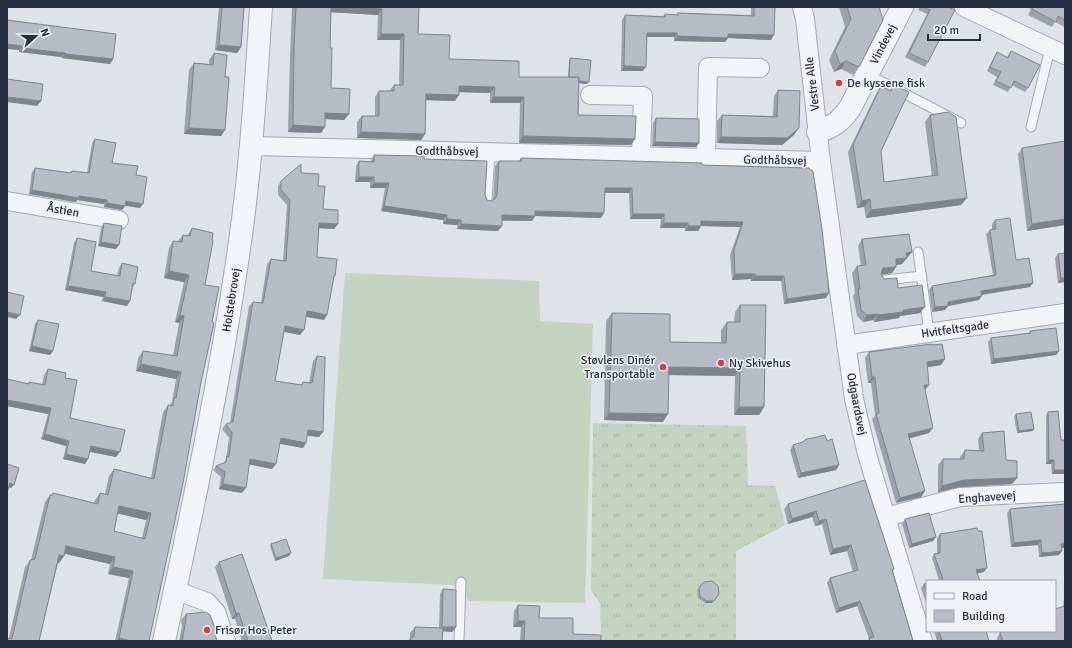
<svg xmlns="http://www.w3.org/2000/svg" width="1072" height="648" viewBox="0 0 1072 648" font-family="Signika,sans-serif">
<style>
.grass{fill:url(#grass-tufts)}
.pitch{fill:#c3d3c0}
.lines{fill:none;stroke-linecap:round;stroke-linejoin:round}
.service-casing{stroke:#a4a8b3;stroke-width:11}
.minor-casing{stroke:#a4a8b3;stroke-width:20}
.tertiary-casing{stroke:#a4a8b3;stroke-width:24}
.service{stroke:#f2f4f7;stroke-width:9}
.minor{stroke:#f2f4f7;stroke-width:18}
.tertiary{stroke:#f2f4f7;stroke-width:22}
.wall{fill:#9da1aa;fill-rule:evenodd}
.shaded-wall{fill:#7f838b}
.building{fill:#b6bbc6;stroke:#7f838b;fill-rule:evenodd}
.poi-dot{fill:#d43f46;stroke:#eff1f7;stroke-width:1.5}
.labels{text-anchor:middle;stroke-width:3;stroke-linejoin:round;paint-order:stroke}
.street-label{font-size:12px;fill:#272e41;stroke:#eff1f7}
.poi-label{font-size:12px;fill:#272e41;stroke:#eff1f7;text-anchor:start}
</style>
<defs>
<pattern id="grass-tufts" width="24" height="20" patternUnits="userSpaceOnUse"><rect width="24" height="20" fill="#c3d3c0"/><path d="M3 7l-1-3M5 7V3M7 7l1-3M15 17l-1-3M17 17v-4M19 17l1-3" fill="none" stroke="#a8b5a6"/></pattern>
</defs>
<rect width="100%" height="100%" fill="#dfe2e9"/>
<polygon class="grass" points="593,423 746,426 748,485 775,486 785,525 736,551 736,641 601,641 600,603 591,590"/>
<polygon class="pitch" points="345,273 539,281 540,321 593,324 585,603 469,601 453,585 323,579"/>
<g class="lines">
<g class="service-casing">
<g id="service">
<polyline points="867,74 961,123"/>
<polyline points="1031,127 1050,48"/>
<polyline points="487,200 490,152"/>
<polyline points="918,252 929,332"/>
<polyline points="885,280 922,276"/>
<polyline points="459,641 461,582"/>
</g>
</g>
<g class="minor-casing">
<g id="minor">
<polyline points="802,7 805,19 821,161 854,399 867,454 923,641"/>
<polyline points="964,7 1065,55"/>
<polyline points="590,95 643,96 641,156"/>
<polyline points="252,146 821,161"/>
<polyline points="706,158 708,67 760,68"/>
<polyline points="7,201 119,220"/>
<polyline points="846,345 1065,313"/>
<polyline points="886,517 960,497 1065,492"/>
<polyline points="175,590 207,602 216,612 226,641"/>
</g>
</g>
<g class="tertiary-casing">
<g id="tertiary">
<path d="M 818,132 C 834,126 840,122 850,108 L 902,7"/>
<path d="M 164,641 C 193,508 221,376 240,242 C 251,164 256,85 261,7"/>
</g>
</g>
<use href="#service" class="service"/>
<use href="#minor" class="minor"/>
<use href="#tertiary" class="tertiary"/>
</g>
<g class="wall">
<polygon points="213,7 244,7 241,47 237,53 215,50 219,7"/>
<polygon points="292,7 419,7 418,34 449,59 519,77 568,77 569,60 570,58 587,84 579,83 578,115 631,145 519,143 520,103 490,103 490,93 459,92 455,101 426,100 425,134 421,140 357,138 357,122 362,116 375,116 375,97 379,91 389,91 394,85 399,85 400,40 377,40 378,15 331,12 330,48 331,88 349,114 344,120 325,119 321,133 288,132 290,55"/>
<polygon points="751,7 775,7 771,40 728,38 725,42 674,41 674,37 647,37 643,71 621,71 622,20 625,15 663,16 665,14 677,15 678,13 751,15"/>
<polygon points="839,7 879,7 859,67 853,75 841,69 834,72 829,60 845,27"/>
<polygon points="920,7 949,7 928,62 925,67 905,57 927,14 918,10"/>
<polygon points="1027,7 1065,7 1065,27 1055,22 1052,27 1028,15 1031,9"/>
<polygon points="7,20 113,59 110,64 62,58 62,57 19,52 19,50"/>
<polygon points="1011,51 1028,88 1025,92 1012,85 1008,92 993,85 997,77 987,71 994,57 997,52 1007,57"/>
<polygon points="214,53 225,77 225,130 221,136 184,134 189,70 194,63 209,64 209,60"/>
<polygon points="894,85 881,151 884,182 932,176 925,122 930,115 961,205 866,218 864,207 857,208 848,152 876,94 881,86 890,90"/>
<polygon points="778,90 794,135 782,145 717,143 717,121 722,115 773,116 774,96"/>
<polygon points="656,118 696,147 652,146 653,123"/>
<polygon points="1065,122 1065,131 1064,124"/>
<polygon points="95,139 112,163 136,175 140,208 125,206 122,210 104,207 104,204 77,200 76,202 29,194 32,172 35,168 70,173 72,171 87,173 92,143"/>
<polygon points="1022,148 1065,225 1027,231 1018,154"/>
<polygon points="374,155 424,159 485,195 487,200 491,201 493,200 495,166 499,161 519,161 521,158 702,165 826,298 784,304 781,281 751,281 751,279 732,280 730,255 740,227 701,226 698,231 685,231 685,228 660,228 661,219 630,219 629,193 605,193 601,218 535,216 532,221 502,221 498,231 457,229 457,225 443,224 443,220 381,211 385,188 370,188 370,182 355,182 356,166 359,161 371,161 371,160"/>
<polygon points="301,173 318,186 323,209 338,224 334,229 319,228 317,257 333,278 324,320 306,317 304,330 300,335 284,332 275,381 301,385 303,382 309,383 313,361 317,356 323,432 319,437 307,436 303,448 280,444 272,469 249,464 242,493 219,489 221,477 213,470 216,466 224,463 226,459 229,438 222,429 226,424 230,423 249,306 253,302 261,303 267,264 271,259 283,261 287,205 278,195 278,186 281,181"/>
<polygon points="995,220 1016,260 1030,287 982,295 979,300 948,306 945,310 932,312 929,290 932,286 993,275 986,234 990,230 992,229 992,224"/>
<polygon points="104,223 116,249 98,246 101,228"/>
<path d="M 192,228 L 205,285 L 201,382 L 149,641 L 115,641 L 129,578 L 108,574 L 110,564 L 64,553 L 64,556 L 59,563 L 58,563 L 39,641 L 7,641 L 9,638 L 25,567 L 30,560 L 31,560 L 45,502 L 50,495 L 52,495 L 53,493 L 94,503 L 95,500 L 100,493 L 105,494 L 109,476 L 114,469 L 151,478 L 163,412 L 168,405 L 169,406 L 172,402 L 176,379 L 136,371 L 138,358 L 143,351 L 173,356 L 179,323 L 175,322 L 184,282 L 164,278 L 169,248 L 173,241 L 178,241 L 183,235 L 187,236 ZM 118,513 L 146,520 L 142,538 L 114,531 Z"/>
<polygon points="77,238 91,271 117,276 119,268 122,263 135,284 132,288 127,306 102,301 103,297 65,290 74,243"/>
<polygon points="862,239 907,259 906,259 902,264 896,265 896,267 892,273 881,275 884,279 898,288 920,313 900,316 899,318 874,322 873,320 863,322 857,316 853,296 855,293 852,273 857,266 861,266 858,246"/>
<polygon points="1065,253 1065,282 1058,283 1055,258 1058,254"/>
<polygon points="740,305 764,407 759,415 734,415 735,376 669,375 663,422 604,420 606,321 612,313 670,342 721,343 721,330 727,322 734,322 735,312"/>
<polygon points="38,320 50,355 29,351 35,324"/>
<polygon points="1030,331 1059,351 1056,355 991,364 988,342 991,338 1029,333"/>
<polygon points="932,345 941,365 927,367 925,390 929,433 909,438 921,497 896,503 872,419 875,416 871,383 868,383 865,358 869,352"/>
<polygon points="48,369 65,378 70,418 116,457 90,452 85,464 63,459 66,446 41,439 48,414 7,406 7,379 29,384 29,382 42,385 44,375"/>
<polygon points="1048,412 1065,474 1052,474 1051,464 1046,464 1046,416"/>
<polygon points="1016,414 1034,429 1032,431 1017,433 1014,416"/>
<polygon points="982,433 1006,460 1017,478 1012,484 960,487 938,492 938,465 943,459 960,459 960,457 965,450 979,451 978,439"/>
<polygon points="813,438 827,441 839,465 836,470 798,478 790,450 793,445"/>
<polygon points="865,480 894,569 893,571 913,641 868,641 869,639 857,606 836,613 827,583 830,578 853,572 847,551 830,555 822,524 815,526 812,517 788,524 784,509 788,504"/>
<polygon points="1065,504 1065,548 1061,548 1059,555 1039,557 1038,545 1011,547 1007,513 1010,509"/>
<polygon points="905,519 933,541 909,548 902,524"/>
<polygon points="940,534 984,572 939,580 932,558 934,554 937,553 937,538"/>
<polygon points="271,544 289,556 275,561 270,546"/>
<polygon points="219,562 272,641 242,641 235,619 232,619 215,567"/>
<polygon points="704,582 712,603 705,603 698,598 697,590"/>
<polygon points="927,583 927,606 921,588 924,584"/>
<polygon points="443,589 456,627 452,632 443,631 442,641 408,641 410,638 410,633 415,627 439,628 440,594"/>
<polygon points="1065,597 1065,641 997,641 997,638 1000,633 1055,631 1063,607 1064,598"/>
<polygon points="518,605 539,618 573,634 601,641 520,641 521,627 513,627 514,611"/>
<polygon points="186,614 216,638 217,641 179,641 182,626 181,620"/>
<polygon points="934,631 986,631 989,641 937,641"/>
</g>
<g class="shaded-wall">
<polygon points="330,7 355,7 382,9 378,15 327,12"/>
<polygon points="647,33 677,33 674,37 644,37"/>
<polygon points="381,34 404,34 400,40 377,40"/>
<polygon points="728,34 774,35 771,40 728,38 725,42 674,41 677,36"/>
<polygon points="7,44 22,46 19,50 7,49"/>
<polygon points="219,45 241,47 237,53 215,50"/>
<polygon points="22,48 65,53 62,57 19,52"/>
<polygon points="65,54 113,59 110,64 62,58"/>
<polygon points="846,61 841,69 834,72 840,64"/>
<polygon points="624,66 646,67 643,71 621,71"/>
<polygon points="569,80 589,82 587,84 568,82"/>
<polygon points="459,86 495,87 490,93 455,92"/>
<polygon points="426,94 459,95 455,101 422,100"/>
<polygon points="7,97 41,101 37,106 7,102"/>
<polygon points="494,97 524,97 520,103 490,103"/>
<polygon points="325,113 349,114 344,120 321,119"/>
<polygon points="293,125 325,127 321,133 288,132"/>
<polygon points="189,128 225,130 221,136 184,134"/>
<polygon points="799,128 794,135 782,145 717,143 721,137"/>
<polygon points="361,132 425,134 421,140 357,138"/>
<polygon points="523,136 635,139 631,145 519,143"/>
<polygon points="655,142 699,143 696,147 652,146"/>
<polygon points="359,177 374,177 370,182 355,182"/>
<polygon points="374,183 389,183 385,188 370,188"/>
<polygon points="605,188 632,188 629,193 601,193"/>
<polygon points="32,190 79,196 107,200 104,204 77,200 76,202 29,194"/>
<polygon points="967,198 961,205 866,218 871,210"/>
<polygon points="870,199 864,207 857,208 862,201"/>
<polygon points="126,201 143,204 140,208 123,205"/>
<polygon points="107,203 125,206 122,210 104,207"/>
<polygon points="384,206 447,215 443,220 381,211"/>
<polygon points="535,211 604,213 601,218 535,216 532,221 499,220 502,215"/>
<polygon points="633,214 664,214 661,219 630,219"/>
<polygon points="447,219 461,220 457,225 443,224"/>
<polygon points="1065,219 1065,225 1027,231 1032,224"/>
<polygon points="701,221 743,222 740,227 701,226 698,231 685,231 688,226"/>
<polygon points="319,223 338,224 334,229 316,228"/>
<polygon points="664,223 688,223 685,228 660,228"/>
<polygon points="461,224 502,226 498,231 457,229"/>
<polygon points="101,242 119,245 116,249 98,246"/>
<polygon points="912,252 902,264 891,266 896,259 906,253"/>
<polygon points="896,267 892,273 879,275 883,268"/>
<polygon points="169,271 189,275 184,282 164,278"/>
<polygon points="735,274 755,274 751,279 732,280"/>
<polygon points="755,276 784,276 781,281 751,281"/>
<polygon points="1061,278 1065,278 1065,282 1058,283"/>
<polygon points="1033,283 1030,287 978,295 981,291"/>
<polygon points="68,286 106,292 103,297 65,290"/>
<polygon points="829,293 826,298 784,304 787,299"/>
<polygon points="982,296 979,300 948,306 945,310 932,312 935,307 948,302"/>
<polygon points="105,297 130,301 127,306 102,301"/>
<polygon points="925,307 920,313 900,316 899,318 874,322 878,315 903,310"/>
<polygon points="307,311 327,315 324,320 303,316"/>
<polygon points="7,312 20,315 16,319 7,317"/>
<polygon points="878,314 873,320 863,322 867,315"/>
<polygon points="180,315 184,316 179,323 175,322"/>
<polygon points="285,326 304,330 300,335 281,331"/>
<polygon points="32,346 53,351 50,355 29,351"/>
<polygon points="1059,351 1056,355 991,364 994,359"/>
<polygon points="945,359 941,365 923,368 927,362"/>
<polygon points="141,364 181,372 176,379 136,371"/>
<polygon points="669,367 740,368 735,376 664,375"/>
<polygon points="872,377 875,377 871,383 868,383"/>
<polygon points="924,385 929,385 925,390"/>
<polygon points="7,400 51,408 48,414 7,406"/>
<polygon points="739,407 764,407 759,415 734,415"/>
<polygon points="609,413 668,414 663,422 604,420"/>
<polygon points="933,428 929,433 904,440 908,434"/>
<polygon points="1034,429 1032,431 1017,433 1019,431"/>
<polygon points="308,430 323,432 319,437 305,435"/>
<polygon points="45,434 69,441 66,446 41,439"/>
<polygon points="281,438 306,443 303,448 277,443"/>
<polygon points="91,446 120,452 116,457 87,451"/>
<polygon points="66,454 88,459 85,464 63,459"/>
<polygon points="250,459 276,464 272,469 247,464"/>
<polygon points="1049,460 1054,460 1051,464 1046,464"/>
<polygon points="839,465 836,470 798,478 801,473"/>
<polygon points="1054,470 1065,470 1065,474 1052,474"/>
<polygon points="1017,478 1012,484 960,487 938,492 942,486 964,480"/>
<polygon points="10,483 14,485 11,488 7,487"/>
<polygon points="223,484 246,488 242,493 219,489"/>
<polygon points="925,491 921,497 896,503 900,498"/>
<polygon points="119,506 151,513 146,520 115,513"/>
<polygon points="816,511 812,517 788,524 792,519"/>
<polygon points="826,519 822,524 815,526 819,521"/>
<polygon points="936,537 933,541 909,548 912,544"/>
<polygon points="1041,540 1038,545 1011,547 1014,543"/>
<polygon points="1061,544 1065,544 1065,548 1058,548"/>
<polygon points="851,545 847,551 830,555 833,549"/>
<polygon points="66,546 115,557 110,564 61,553"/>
<polygon points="1062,551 1059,555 1039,557 1042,553"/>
<polygon points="291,553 289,556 275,561 276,558"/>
<polygon points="59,555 64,556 59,563 55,562"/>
<polygon points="113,567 133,571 129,578 108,574"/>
<polygon points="987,568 984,572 974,574 976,570"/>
<polygon points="719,594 712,603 705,603 706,601"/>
<polygon points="860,601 857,606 836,613 839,608"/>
<polygon points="236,613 239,613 235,619 232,619"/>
<polygon points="518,621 525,621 521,627 513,627"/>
<polygon points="442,627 456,627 452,632 439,631"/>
<polygon points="119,638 131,641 117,641"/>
</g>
<g class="building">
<polygon points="222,7 244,7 241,47 219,45"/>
<polygon points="296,7 331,7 330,48 332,48 331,88 350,89 349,114 325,113 325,127 293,125 294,48"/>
<polygon points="355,7 419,7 418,34 450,35 449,59 519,61 519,77 579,77 578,115 636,116 635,139 523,136 524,97 494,97 495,87 459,86 459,95 426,94 425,134 361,132 362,116 379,116 379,91 394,91 394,85 403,85 404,34 381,34 382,9"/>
<polygon points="754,7 775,7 774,35 728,34 728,38 677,36 677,33 647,33 646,67 624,66 625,15 665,17 665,14 678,15 678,13 754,16"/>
<polygon points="847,7 879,7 883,20 859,67 846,61 840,64 835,51 851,19"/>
<polygon points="923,7 949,7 955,10 928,62 909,53 930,10"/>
<polygon points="1033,7 1065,7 1065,20 1058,16 1056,22 1032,9"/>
<polygon points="7,20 116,34 113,59 65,54 65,53 22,48 22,46 7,44"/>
<polygon points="1011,51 1040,65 1028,88 1014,81 1011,88 996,81 1001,72 990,67 997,52 1008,58"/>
<polygon points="214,53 227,55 225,77 229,77 225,130 189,128 194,63 213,65"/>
<polygon points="570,58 591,60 589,82 579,81 579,77 569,77"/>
<polygon points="7,79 43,84 41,101 7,97"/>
<polygon points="894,85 909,92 881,151 884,182 938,175 930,115 948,112 956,117 967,198 871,210 870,199 862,201 853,145 881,86 891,91"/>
<polygon points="778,90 800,91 799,128 787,138 721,137 722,115 777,117"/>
<polygon points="656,118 699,119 699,143 655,142"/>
<polygon points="95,139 116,143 112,163 138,166 136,175 147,177 143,204 126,201 125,206 107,203 107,200 79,196 79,198 32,190 35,168 71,173 72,171 89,173"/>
<polygon points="1065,141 1065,219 1032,224 1022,148"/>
<polygon points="374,155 424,156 424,159 487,161 485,195 487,200 491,201 495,199 497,195 499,161 521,161 521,158 702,163 702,165 809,168 813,172 822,229 829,293 787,299 784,276 755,276 755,274 735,274 734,250 743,222 701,221 701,226 688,226 688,223 664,223 664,214 633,214 632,188 605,188 604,213 535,211 535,216 502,215 502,226 461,224 461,220 447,219 447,215 384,206 389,183 374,183 374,177 359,177 359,161 374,162"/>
<polygon points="301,164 301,173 319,174 318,186 325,186 323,209 338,210 338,224 319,223 317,257 337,259 335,276 334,276 327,315 307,311 304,330 285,326 275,381 302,385 303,382 312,383 317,356 325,357 323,432 308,430 306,443 281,438 276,464 250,459 246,488 223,484 225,472 216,466 226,462 227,456 229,457 232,433 226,424 233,422 253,302 263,303 271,259 286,261 290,200 281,190 281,181"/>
<polygon points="1010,218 1016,260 1029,258 1033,283 981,291 982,296 948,302 948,306 935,307 932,286 996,275 990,230 996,229 995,220"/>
<polygon points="104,223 122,226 119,245 101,242"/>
<path d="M 192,228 L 213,233 L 212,240 L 213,241 L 205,285 L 219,287 L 212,322 L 214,323 L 201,382 L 183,483 L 149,641 L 131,641 L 119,638 L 133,571 L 113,567 L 115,557 L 66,546 L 64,556 L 59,555 L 39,641 L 7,641 L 9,638 L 12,639 L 30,560 L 35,559 L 50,495 L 53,495 L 53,493 L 98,504 L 100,493 L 108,495 L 114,469 L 154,479 L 168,405 L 173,406 L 174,398 L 176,398 L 181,372 L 141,364 L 143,351 L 177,356 L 184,316 L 180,315 L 189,275 L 169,271 L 173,241 L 182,242 L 183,235 L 190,236 ZM 119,506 L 151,513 L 145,539 L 114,531 Z"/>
<polygon points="909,234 912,252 906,253 907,258 896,259 896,267 883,268 881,274 884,279 897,278 898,288 922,285 925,307 903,310 903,312 878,315 878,314 867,315 861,310 858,289 860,289 857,266 866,265 862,239"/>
<polygon points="77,238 96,242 91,271 120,276 122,263 138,267 135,284 133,283 130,301 105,297 106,292 68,286"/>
<polygon points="1065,253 1065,278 1061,278 1058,254"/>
<polygon points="7,292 24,296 20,315 7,312"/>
<polygon points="740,305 766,305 764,407 739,407 740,368 669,367 668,414 609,413 612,313 670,314 670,342 726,343 727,322 740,322"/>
<polygon points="38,320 59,324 53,351 32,346"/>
<polygon points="1056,328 1059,351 994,359 991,338 1031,333 1030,331"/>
<polygon points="932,344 932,345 942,344 945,359 927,362 929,385 924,385 933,428 908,434 925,491 900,498 876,414 879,413 875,377 872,377 869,352"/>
<polygon points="48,369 66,373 65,378 77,380 70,418 125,430 120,452 91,446 88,459 66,454 69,441 45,434 51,408 7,400 7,379 29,384 29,382 45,385"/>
<polygon points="1058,411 1061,440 1065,440 1065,470 1054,470 1054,460 1049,460 1048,412"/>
<polygon points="1031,412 1034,429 1019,431 1016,414"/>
<polygon points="1004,431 1006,460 1017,461 1017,478 964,480 942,486 943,459 964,459 965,450 984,451 982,433"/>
<polygon points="825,435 827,441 832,439 839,465 801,473 793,445 803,442 806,439 813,438"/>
<polygon points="7,464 19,468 14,485 10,483 7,493"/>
<polygon points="865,480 894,569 892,570 913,641 870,641 869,638 874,637 860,601 839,608 830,578 858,570 851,545 833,549 826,519 819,521 816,511 792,519 788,504"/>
<polygon points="1065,504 1065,544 1061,544 1062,551 1042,553 1041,540 1014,543 1010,509"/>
<polygon points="929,513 936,537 912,544 905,519"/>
<polygon points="977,528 978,531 982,531 987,568 976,570 980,581 935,581 943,579 934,554 940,553 940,534"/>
<polygon points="286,539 291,553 276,558 271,544"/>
<polygon points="242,554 272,641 248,641 239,613 236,613 219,562"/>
<polygon points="712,581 718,586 719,594 714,601 706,601 700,596 699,588 704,582"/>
<polygon points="927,583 927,593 924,584"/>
<polygon points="443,589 456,590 456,627 442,627"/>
<polygon points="518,605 540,606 539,618 573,618 573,634 601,635 601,641 524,641 525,621 518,621"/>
<polygon points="1065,606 1065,641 1003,641 1000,633 1007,631 1055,631 1055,609"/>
<polygon points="206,612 210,615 215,628 216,638 217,641 182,641 186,620 186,614"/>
<polygon points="415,627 443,628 442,641 411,641 411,637 414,637"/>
<polygon points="939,631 986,631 989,641 942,641"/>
</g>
<g class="poi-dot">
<circle cx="839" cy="83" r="4"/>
<circle cx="721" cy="363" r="4"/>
<circle cx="663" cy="367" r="4"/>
<circle cx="207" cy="630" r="4"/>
</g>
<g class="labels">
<g class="street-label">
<text transform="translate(883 44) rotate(-63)" y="4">Vindevej</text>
<text transform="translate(812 84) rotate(-97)" y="4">Vestre Alle</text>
<text transform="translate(447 151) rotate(1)" y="4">Godthåbsvej</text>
<text transform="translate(775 160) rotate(1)" y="4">Godthåbsvej</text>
<text transform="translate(63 210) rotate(10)" y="4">Åstien</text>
<text transform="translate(231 300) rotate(-81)" y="4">Holstebrovej</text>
<text transform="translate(955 329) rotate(-8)" y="4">Hvitfeltsgade</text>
<text transform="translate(857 404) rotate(79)" y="4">Odgaardsvej</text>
<text transform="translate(987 497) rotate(-4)" y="4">Enghavevej</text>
</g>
<g class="poi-label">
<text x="847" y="87">De kyssene fisk</text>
<text x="655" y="364" text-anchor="end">Støvlens Dinér<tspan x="655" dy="14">Transportable</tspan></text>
<text x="729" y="367">Ny Skivehus</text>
<text x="215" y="634">Frisør Hos Peter</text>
</g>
</g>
<rect width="1072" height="648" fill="none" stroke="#272e41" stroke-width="16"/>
<rect x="926" y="580" width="130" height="52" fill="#eff1f7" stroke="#9fa3ae"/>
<rect x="934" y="593" width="20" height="6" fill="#f2f4f7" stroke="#9fa3ae"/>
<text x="962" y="600" font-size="12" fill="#272e41">Road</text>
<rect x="934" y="610" width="20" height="12" fill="#b6bbc6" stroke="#9fa3ae"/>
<text x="962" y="620" font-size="12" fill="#272e41">Building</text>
<g transform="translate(36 36) rotate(69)" stroke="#eff1f7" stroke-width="3" paint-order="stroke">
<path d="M0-3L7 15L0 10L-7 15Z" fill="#272e41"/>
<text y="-6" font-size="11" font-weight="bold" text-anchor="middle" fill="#272e41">N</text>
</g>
<path d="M928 34v6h52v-6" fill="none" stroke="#272e41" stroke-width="2"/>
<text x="934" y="34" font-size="12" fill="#272e41" stroke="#eff1f7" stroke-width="3" paint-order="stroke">20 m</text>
</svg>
